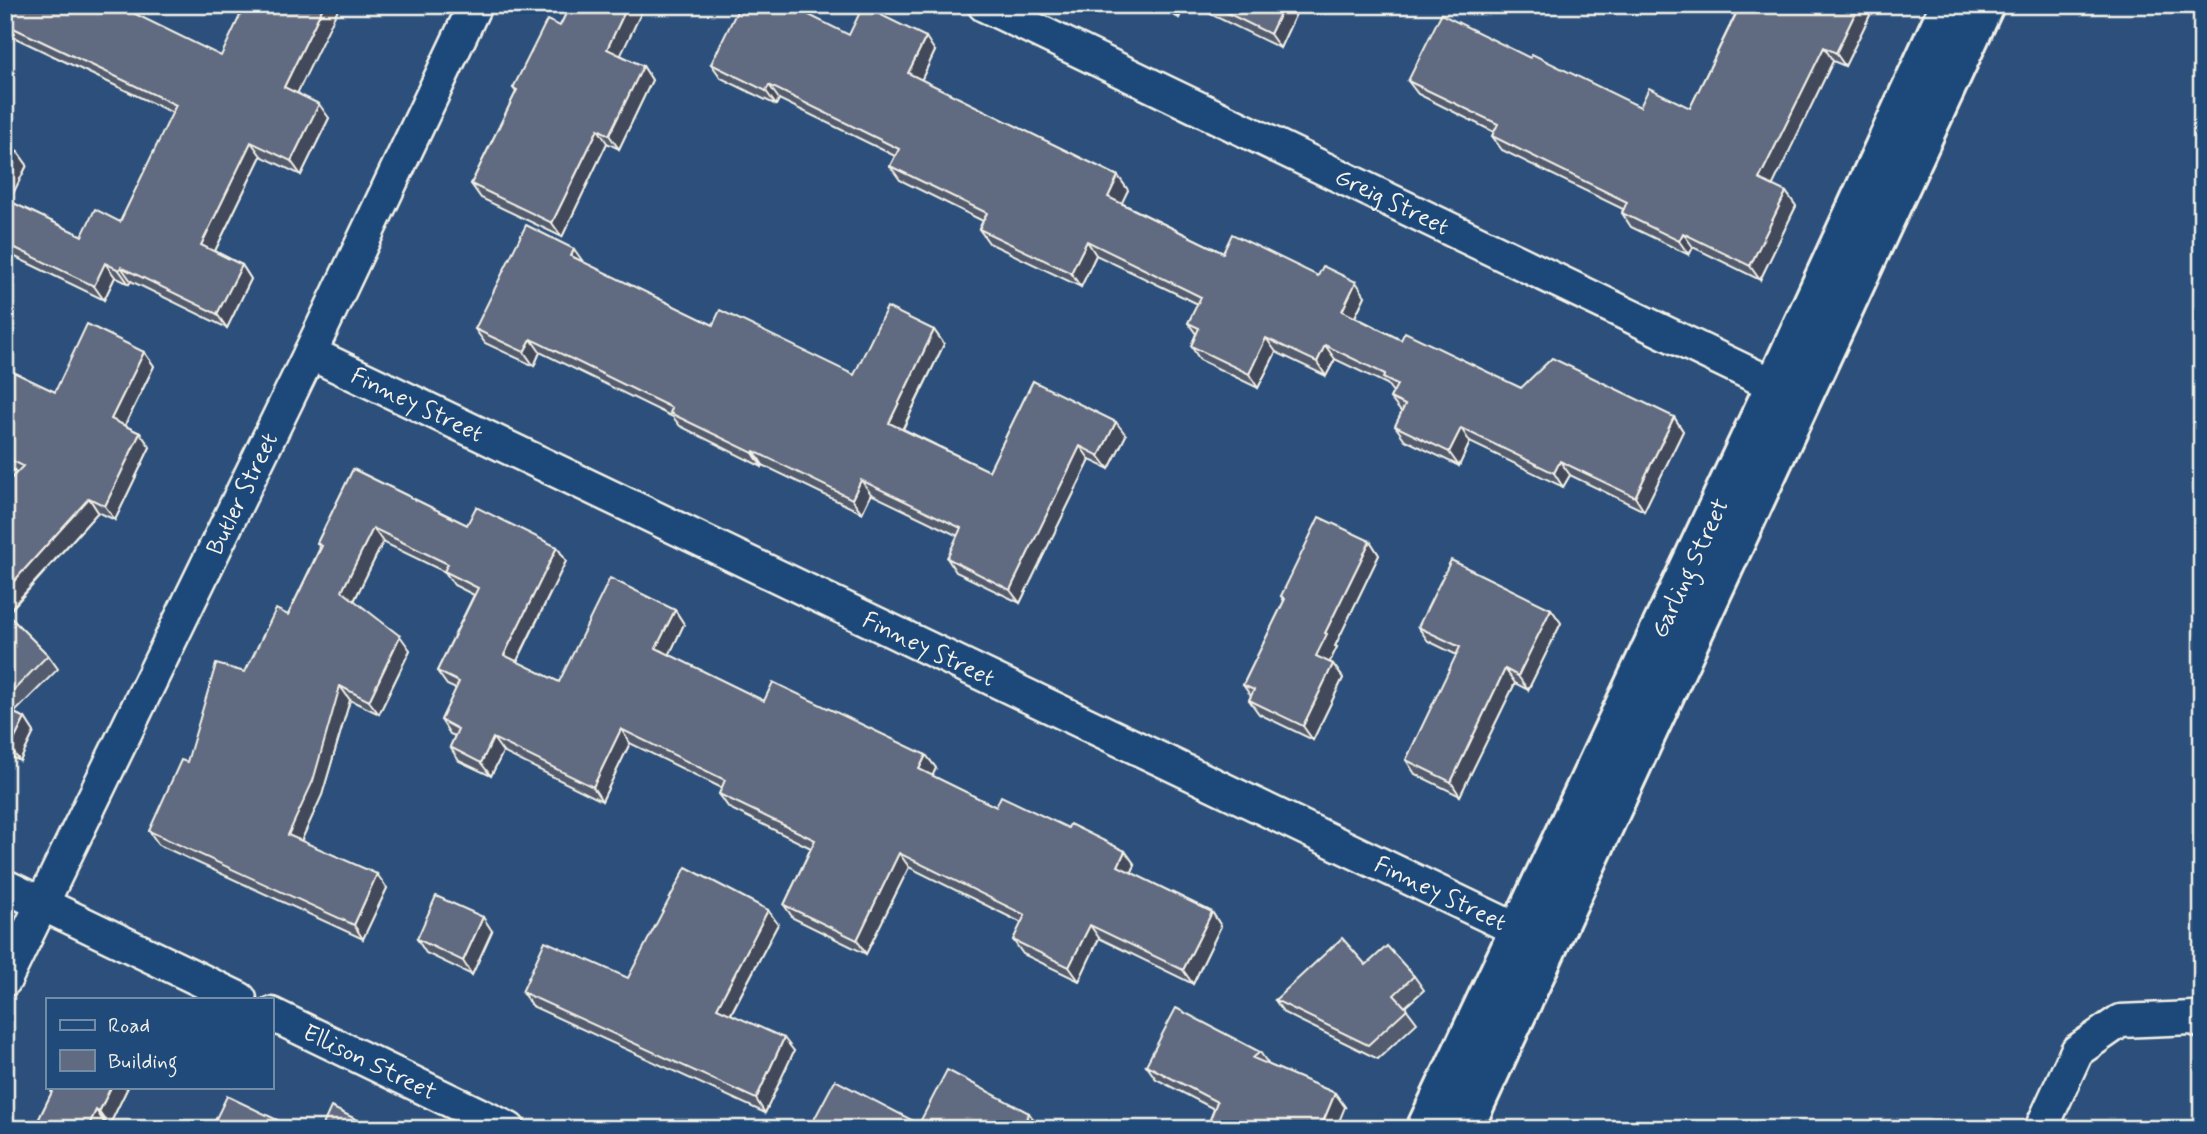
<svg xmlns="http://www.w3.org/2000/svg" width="2207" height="1134" viewBox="0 0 2207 1134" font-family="Mynerve,sans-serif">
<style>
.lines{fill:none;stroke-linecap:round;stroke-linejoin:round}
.minor-casing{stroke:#f4f1e8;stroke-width:37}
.tertiary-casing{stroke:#f4f1e8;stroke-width:44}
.minor{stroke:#1f4a7a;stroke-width:32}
.tertiary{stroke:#1f4a7a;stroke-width:38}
.wall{fill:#535b6e;stroke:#f4f1e8;stroke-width:2}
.shaded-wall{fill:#434a5a;stroke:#f4f1e8;stroke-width:2}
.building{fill:#606a80;stroke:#f4f1e8;stroke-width:2}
.labels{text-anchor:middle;stroke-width:7;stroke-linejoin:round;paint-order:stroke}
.street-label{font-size:24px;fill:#f4f1e8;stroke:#1f4a7a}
</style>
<rect width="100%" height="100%" fill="#2c507b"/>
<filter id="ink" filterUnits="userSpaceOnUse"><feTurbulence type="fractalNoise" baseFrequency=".0143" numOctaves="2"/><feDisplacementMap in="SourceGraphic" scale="14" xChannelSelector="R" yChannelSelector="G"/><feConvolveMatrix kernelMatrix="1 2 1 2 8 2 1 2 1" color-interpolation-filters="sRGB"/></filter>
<g filter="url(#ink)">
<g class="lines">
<g class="minor-casing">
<g id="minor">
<path id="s1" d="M 984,5 L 1797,396"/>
<path id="s2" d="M 310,353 L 1541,941"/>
<polyline points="5,886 240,999"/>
<path id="s3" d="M 5,980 L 310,353 L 475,5"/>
<path id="s4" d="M 271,1014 L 509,1129"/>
<polyline points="2041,1129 2077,1051 2120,1021 2193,1018 2202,1022"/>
</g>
</g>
<g class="tertiary-casing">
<g id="tertiary">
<path id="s5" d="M 1426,1129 L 1775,386 L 1950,5"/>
<polyline points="1463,1129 1984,5"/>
</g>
</g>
<use href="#minor" class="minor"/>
<use href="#tertiary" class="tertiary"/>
</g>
<g class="wall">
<polygon points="5,5 298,93 329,118 301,175 261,156 215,251 242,265 251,279 227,328 131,281 129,284 115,277 104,300 5,252 5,146 17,151 27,165 9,201 82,236 120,222 173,113 5,33"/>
<polygon points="570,5 645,5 620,55 643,66 652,80 619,149 607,143 562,237 481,198 471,184 516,92 513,88 560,26"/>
<polygon points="1152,5 1185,5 1179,18"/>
<polygon points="1192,5 1300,5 1280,48"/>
<polygon points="1720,5 1875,5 1845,66 1833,61 1772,186 1786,192 1796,206 1760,280 1693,247 1689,255 1631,227 1622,213 1623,209 1502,150 1492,136 1494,132 1418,94 1408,81 1530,58 1640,107 1690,108 1736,13"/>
<polygon points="849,35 935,51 921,80 1118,176 1128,190 1121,203 1223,253 1318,276 1365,296 1355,317 1401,340 1521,388 1674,417 1683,431 1644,511 1570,475 1563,487 1470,442 1459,466 1405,440 1395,426 1402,413 1390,398 1393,392 1387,384 1335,359 1326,376 1276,352 1258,388 1200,360 1191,346 1196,334 1188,323 1198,304 1096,255 1081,287 989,243 979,229 983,221 900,180 890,166 895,156 779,99 776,105 721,78 711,64"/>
<polygon points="584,263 713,325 854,375 934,330 944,344 903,429 989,471 1033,381 1126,435 1109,469 1090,460 1020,603 956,572 947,558 958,536 871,494 862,513 763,465 762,467 680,426 673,417 540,352 534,366 485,343 475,329"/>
<polygon points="144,352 154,366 125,426 140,433 150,447 115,520 98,512 7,614 48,655 58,669 14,713 25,718 34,732 20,761 5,754 5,485 17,472 5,466 5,368 55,392"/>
<polygon points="353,469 467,525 557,547 566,561 517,662 559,682 675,610 684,624 669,655 764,701 926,755 936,768 932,776 996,807 1068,828 1125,851 1135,865 1131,873 1212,912 1221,926 1193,984 1099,938 1079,981 1023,954 1013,940 1022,923 909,867 866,954 793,918 784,905 811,848 729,808 719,794 722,788 630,743 602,801 503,752 491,776 459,761 450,747 455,736 450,734 441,720 456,689 447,685 437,671 474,595 454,585 445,572 383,542 354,601 410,650 379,714 350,700 322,795 301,841 387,888 363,939 159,845 149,831 187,762 245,672 288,615 320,548 317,543"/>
<polygon points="1370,541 1379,555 1335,646 1337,647 1329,662 1333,664 1343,678 1313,740 1259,714 1249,700 1251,696 1243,685 1284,601 1281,596"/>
<polygon points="1551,609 1561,623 1528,690 1515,683 1460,796 1415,774 1406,760 1457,655 1428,641 1418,627"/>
<polygon points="778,924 731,1014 794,1051 765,1113 532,1006 522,992 628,978"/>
<polygon points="492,931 472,975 426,953 417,939"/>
<polygon points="1366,965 1414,976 1424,990 1405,1007 1417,1023 1378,1059 1284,1013 1275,1000"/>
<polygon points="1260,1052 1269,1065 1335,1093 1345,1107 1214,1109 1156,1079 1146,1065"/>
<polygon points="50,1087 128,1087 109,1126 105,1124 103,1129 34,1129 52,1092 49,1088"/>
</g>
<g class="shaded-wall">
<polygon points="324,5 340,5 294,100 284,87"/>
<polygon points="628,5 645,5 617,63 607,49"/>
<polygon points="1170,5 1185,5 1179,18"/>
<polygon points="1284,5 1300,5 1280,48 1270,34"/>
<polygon points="1859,5 1875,5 1845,66 1836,53"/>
<polygon points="926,37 935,51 918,87 908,73"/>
<polygon points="1824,47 1833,61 1769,193 1759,179"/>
<polygon points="643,66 652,80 619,149 609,135"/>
<polygon points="769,85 779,99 776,105 766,91"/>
<polygon points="319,104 329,118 301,175 291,161"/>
<polygon points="598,129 607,143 562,237 552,223"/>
<polygon points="251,142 261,156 211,259 201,245"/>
<polygon points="17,151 27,165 6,208 5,176"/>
<polygon points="1118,176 1128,190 1118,211 1108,197"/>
<polygon points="1786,192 1796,206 1760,280 1750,266"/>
<polygon points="1683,233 1693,247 1689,255 1679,241"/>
<polygon points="1087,241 1096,255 1081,287 1071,273"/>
<polygon points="574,249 584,263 571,256"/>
<polygon points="105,263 115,277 104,300 94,286"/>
<polygon points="242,265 251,279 227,328 217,314"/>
<polygon points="121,267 131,281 129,284 119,270"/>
<polygon points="1356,282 1365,296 1351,325 1342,311"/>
<polygon points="934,330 944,344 899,436 889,423"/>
<polygon points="1266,338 1276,352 1258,388 1249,374"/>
<polygon points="531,339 540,352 534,366 524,352"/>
<polygon points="1325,345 1335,359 1326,376 1317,362"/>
<polygon points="144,352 154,366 121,433 111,419"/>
<polygon points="1674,417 1683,431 1644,511 1635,497"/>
<polygon points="1116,422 1126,435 1109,469 1099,456"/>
<polygon points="1461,428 1470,442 1459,466 1449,452"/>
<polygon points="140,433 150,447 115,520 105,506"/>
<polygon points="1080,446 1090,460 1020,603 1010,590"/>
<polygon points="754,451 763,465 762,467 753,453"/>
<polygon points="1560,461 1570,475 1563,487 1554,473"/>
<polygon points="861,480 871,494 862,513 852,499"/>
<polygon points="89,498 98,512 5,615 5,591"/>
<polygon points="373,528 383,542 352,605 342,591"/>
<polygon points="1370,541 1379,555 1335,646 1337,647 1326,670 1316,656 1325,633"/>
<polygon points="557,547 566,561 513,669 504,655"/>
<polygon points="1551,609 1561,623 1528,690 1518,676"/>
<polygon points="675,610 684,624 666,662 656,648"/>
<polygon points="400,636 410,650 379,714 369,701"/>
<polygon points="1333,664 1343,678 1313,740 1303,726"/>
<polygon points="1505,669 1515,683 1460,796 1451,782"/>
<polygon points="340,686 350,700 322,795 298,848 288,835"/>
<polygon points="25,718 34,732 20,761 10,748"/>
<polygon points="621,729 630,743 602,801 593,787"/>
<polygon points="493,738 503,752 491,776 481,763"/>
<polygon points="926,755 936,768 929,783 919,769"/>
<polygon points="1125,851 1135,865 1128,880 1118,866"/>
<polygon points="899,853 909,867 866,954 857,940"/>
<polygon points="377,874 387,888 363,939 354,925"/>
<polygon points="768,910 778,924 727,1021 717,1008"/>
<polygon points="1212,912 1221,926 1193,984 1183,970"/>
<polygon points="483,917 492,931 472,975 463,961"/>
<polygon points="1090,925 1099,938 1079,981 1069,967"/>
<polygon points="784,1038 794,1051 765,1113 756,1099"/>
<polygon points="111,1087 128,1087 109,1126 99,1112"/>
<polygon points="1335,1093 1345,1107 1336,1129 1320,1129"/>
<polygon points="96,1110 105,1124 103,1129 87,1129"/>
<polygon points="1029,1113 1039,1127 1038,1129 1021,1129"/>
</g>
<g class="building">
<polygon points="5,5 117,5 221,56 245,5 324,5 284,87 319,104 291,161 251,142 201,245 242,265 217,314 121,267 119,270 105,263 94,286 5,243 5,199 82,236 95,209 120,222 176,105 5,24"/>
<polygon points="570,5 628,5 607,49 643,66 609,135 598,129 552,223 471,184 517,90 513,88 547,20 560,26"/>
<polygon points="740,5 789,5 849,35 863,6 926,37 908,73 1118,176 1108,197 1223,253 1232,234 1318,276 1323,266 1356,282 1342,311 1401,340 1405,332 1521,388 1552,358 1674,417 1635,497 1560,461 1554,473 1461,428 1449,452 1395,426 1405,405 1390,398 1397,385 1383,378 1385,374 1325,345 1317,362 1266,338 1249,374 1191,346 1199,328 1188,323 1201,297 1087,241 1071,273 979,229 987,213 890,166 899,149 769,85 766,91 711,64"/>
<polygon points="1211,5 1284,5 1270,34"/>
<polygon points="1739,5 1859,5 1836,53 1824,47 1759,179 1786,192 1750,266 1683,233 1679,241 1622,213 1627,202 1492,136 1498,124 1408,81 1441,14 1530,58 1532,54 1640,107 1649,88 1690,108 1740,6"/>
<polygon points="5,146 17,151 5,176"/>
<polygon points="526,225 574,249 571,256 713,325 720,310 854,375 887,307 934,330 889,423 989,471 1033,381 1116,422 1099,456 1080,446 1010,590 947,558 961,528 861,480 852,499 754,451 753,453 670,413 672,408 531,339 524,352 475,329"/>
<polygon points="87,324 144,352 111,419 140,433 105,506 89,498 5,591 5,485 23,466 5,457 5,368 55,392"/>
<polygon points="353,469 467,525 476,507 557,547 504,655 559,682 610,578 675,610 656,648 764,701 773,682 926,755 919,769 996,807 1001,796 1068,828 1070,824 1125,851 1118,866 1212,912 1183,970 1090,925 1069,967 1013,940 1025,915 899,853 857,940 784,905 815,840 719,794 725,780 621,729 593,787 493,738 481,763 450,747 458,729 441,720 459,682 437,671 478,588 444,571 448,564 373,528 342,591 400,636 369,701 340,686 313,781 288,835 377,874 354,925 149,831 181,760 187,762 216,664 245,672 276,609 288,615 322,546 317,543"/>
<polygon points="1319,517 1370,541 1325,633 1327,634 1316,656 1333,664 1303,726 1249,700 1254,690 1243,685 1285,599 1281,596"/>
<polygon points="1451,560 1551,609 1518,676 1505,669 1451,782 1406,760 1460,647 1418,627"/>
<polygon points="5,612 48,655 5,699"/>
<polygon points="5,709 25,718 10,748 5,745"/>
<polygon points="686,867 768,910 717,1008 784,1038 756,1099 522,992 545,941 628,978"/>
<polygon points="436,896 483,917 463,961 417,939"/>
<polygon points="1342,938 1366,965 1387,946 1414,976 1394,995 1407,1009 1368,1045 1275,1000"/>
<polygon points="1176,1008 1260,1052 1253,1058 1335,1093 1320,1129 1206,1129 1217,1102 1146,1065"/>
<polygon points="947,1070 1029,1113 1021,1129 809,1129 835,1080 919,1124"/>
<polygon points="50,1087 111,1087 99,1112 96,1110 87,1129 34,1129 53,1090 49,1088"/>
<polygon points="227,1096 296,1129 211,1129"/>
<polygon points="331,1107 376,1129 321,1129"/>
</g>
</g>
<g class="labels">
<g class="street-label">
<text dy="8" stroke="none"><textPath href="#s1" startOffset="453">Greig Street</textPath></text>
<text dy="8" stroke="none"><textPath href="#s2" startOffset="119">Finney Street</textPath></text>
<text dy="8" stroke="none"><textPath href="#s3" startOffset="541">Butler Street</textPath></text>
<text dy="8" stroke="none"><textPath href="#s5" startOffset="620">Garling Street</textPath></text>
<text dy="8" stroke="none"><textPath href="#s2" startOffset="686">Finney Street</textPath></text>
<text dy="8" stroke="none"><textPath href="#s2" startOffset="1253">Finney Street</textPath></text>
<text dy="8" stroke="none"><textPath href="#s4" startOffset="110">Ellison Street</textPath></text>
</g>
</g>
<rect width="2207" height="1134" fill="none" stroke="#1f4a7a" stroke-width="28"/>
<rect x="14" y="14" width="2179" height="1106" fill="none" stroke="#f4f1e8" stroke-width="2.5" filter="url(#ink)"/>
<rect x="46" y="998" width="228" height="91" fill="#1f4a7a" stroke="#748da6" stroke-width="2"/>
<rect x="60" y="1020" width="35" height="10" fill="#1f4a7a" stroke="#748da6" stroke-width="2"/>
<text x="108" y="1032" font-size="21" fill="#f4f1e8">Road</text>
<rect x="60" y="1050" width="35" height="21" fill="#606a80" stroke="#748da6" stroke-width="2"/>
<text x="108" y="1068" font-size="21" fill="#f4f1e8">Building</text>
</svg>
